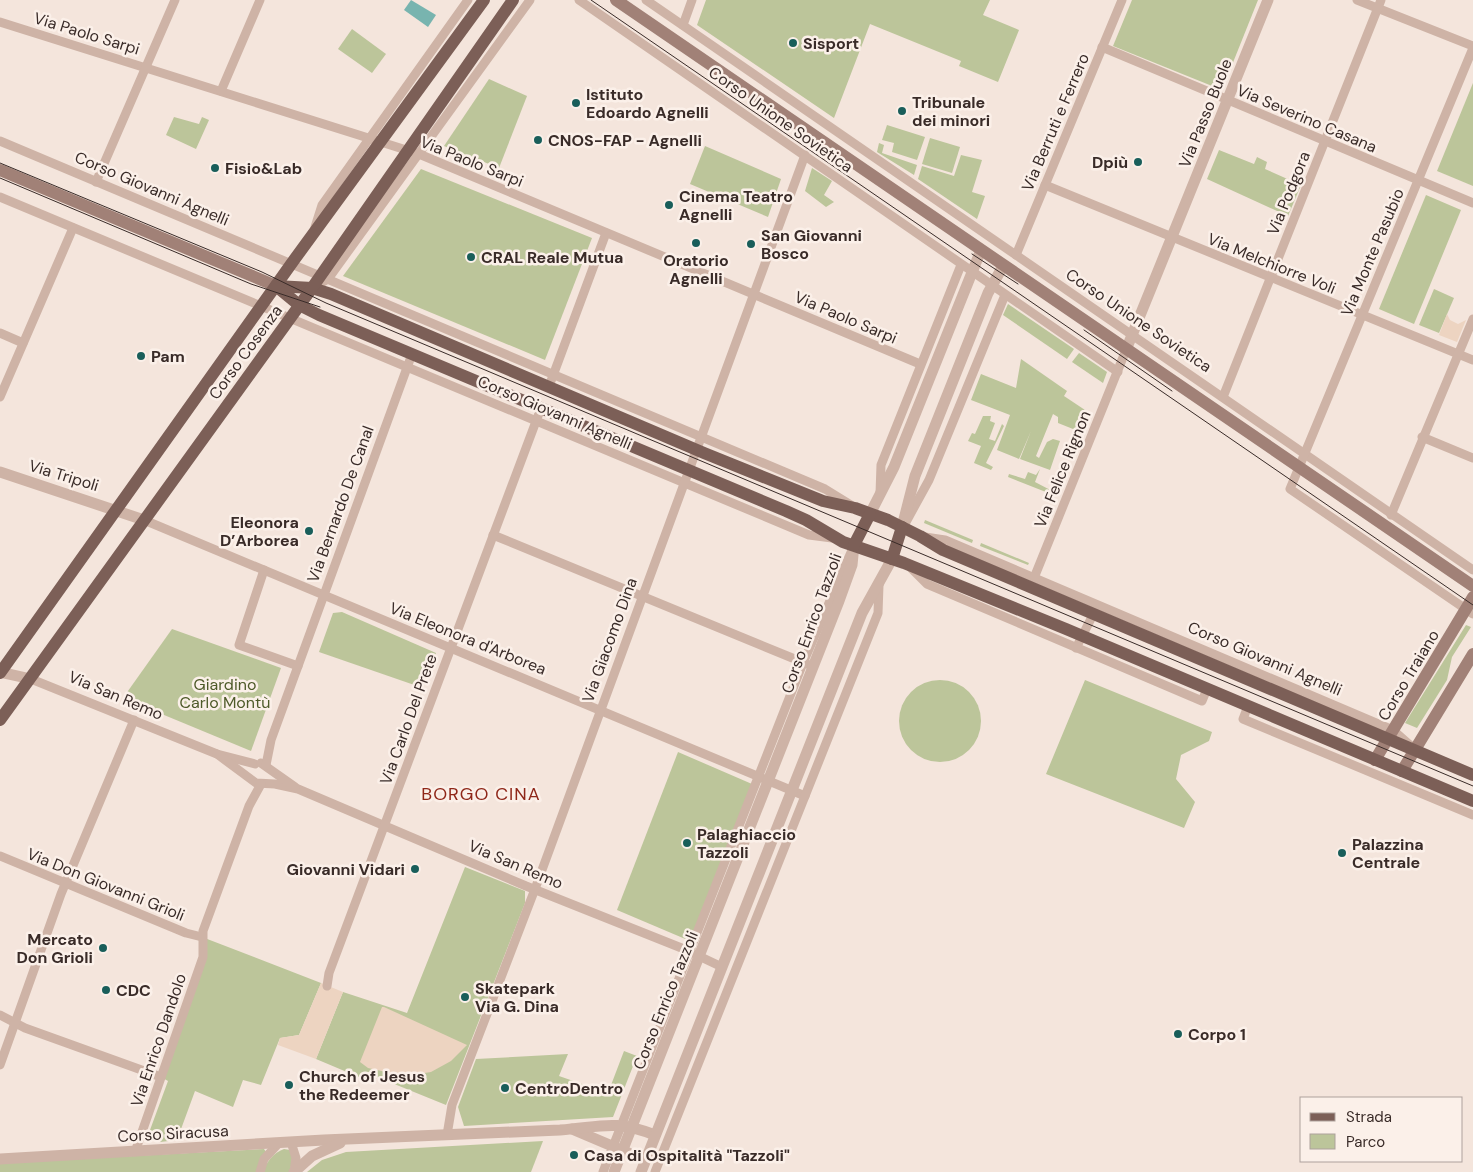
<svg xmlns="http://www.w3.org/2000/svg" width="1473" height="1172" viewBox="0 0 1473 1172" font-family="'DM Sans',sans-serif">
<style>
.green{fill:#bcc59a}
.plaza{fill:#edd4c1}
.water{fill:#78b4af}
.lines{fill:none;stroke-linecap:round;stroke-linejoin:round}
.minor{stroke:#ceb3a6;stroke-width:9}
.tertiary{stroke:#ceb3a6;stroke-width:11}
.secondary{stroke:#a18177;stroke-width:12}
.primary{stroke:#7c5f57;stroke-width:12}
.tram{stroke:#392b28;stroke-width:1}
.poi-dot{fill:#195e5a;stroke:#fbf0e9;stroke-width:2}
.labels{text-anchor:middle;stroke-width:5;stroke-linejoin:round;paint-order:stroke}
.street-label{font-size:16px;fill:#392b28;stroke:#fbf0e9}
.poi-label{font-size:16px;font-weight:bold;fill:#392b28;stroke:#fbf0e9;text-anchor:start}
.park-label{font-size:16px;fill:#4e5a29;stroke:#fbf0e9}
.neighbourhood-label{font-size:18px;letter-spacing:1px;fill:#8f2719;stroke:#fbf0e9}
</style>
<rect width="100%" height="100%" fill="#f4e5dc"/>
<g class="green">
<polygon points="706,0 990,0 983,15 1019,30 998,82 959,66 961,61 870,24 834,118 697,25"/>
<polygon points="1132,0 1258,0 1222,90 1113,46"/>
<polygon points="352,29 386,54 372,73 338,49"/>
<polygon points="489,79 527,96 499,168 444,146"/>
<polygon points="1473,83 1473,186 1437,171"/>
<polygon points="174,117 199,124 202,117 209,120 196,149 166,135"/>
<polygon points="887,125 925,137 917,160 892,152 894,143 882,140"/>
<polygon points="930,138 960,147 952,173 922,164"/>
<polygon points="879,143 884,145 882,153 917,165 914,175 877,152"/>
<polygon points="705,146 781,179 768,217 690,184"/>
<polygon points="1219,150 1254,164 1257,157 1267,162 1265,169 1301,185 1288,216 1207,179"/>
<polygon points="961,155 982,160 972,192 985,196 977,219 918,179 922,166 954,176"/>
<polygon points="812,168 832,181 824,195 834,202 826,207 805,191"/>
<polygon points="421,169 592,238 545,360 343,276"/>
<polygon points="1426,195 1461,210 1414,324 1379,309"/>
<polygon points="1434,289 1454,298 1439,333 1419,325"/>
<polygon points="1008,304 1074,349 1067,359 1003,315"/>
<polygon points="1079,353 1107,372 1103,383 1072,362"/>
<polygon points="1021,359 1067,391 1064,396 1091,414 1083,433 1058,423 1058,417 1053,414 1036,456 1039,458 1047,442 1053,439 1060,441 1050,470 1020,459 1031,431 1019,459 997,450 1010,415 971,400 981,374 1016,388"/>
<polygon points="983,416 991,416 990,421 995,423 989,439 995,441 1002,424 1004,426 986,463 993,467 991,470 974,463 981,446 968,441 972,433 975,434"/>
<polygon points="1040,469 1035,482 1058,494 1056,496 1008,477 1009,474 1025,479 1028,472 1036,475"/>
<polygon points="925,520 973,540 972,543 924,523"/>
<polygon points="981,543 1029,563 1028,565 980,546"/>
<polygon points="342,612 436,653 423,688 319,652 333,613"/>
<polygon points="1466,625 1471,627 1452,657 1447,680 1417,728 1405,723"/>
<polygon points="172,629 281,668 251,751 123,698"/>
<circle cx="940" cy="721" r="41"/>
<polygon points="1085,680 1212,732 1209,741 1181,755 1176,779 1195,802 1184,828 1046,774"/>
<polygon points="678,752 752,784 690,941 617,910"/>
<polygon points="465,867 525,891 525,903 446,1105 377,1077 373,1083 316,1059 343,992 407,1013"/>
<polygon points="202,937 321,983 299,1035 280,1038 261,1085 243,1080 233,1107 195,1091 177,1140 160,1142 150,1130 168,1081 161,1077 203,957"/>
<polygon points="624,1051 637,1056 613,1117 464,1126 458,1107 476,1059 568,1054 559,1076 608,1093"/>
<polygon points="543,1141 531,1172 307,1172 322,1160 346,1152"/>
<polygon points="264,1149 266,1152 257,1172 0,1172 0,1163"/>
<path d="M 284,1149 L 290,1150 L 293,1153 L 290,1172 L 263,1172 C 267,1161 273,1153 284,1149 Z"/>
</g>
<g class="plaza">
<polygon points="1447,314 1450,320 1458,324 1466,320 1457,342 1439,335"/>
<polygon points="321,983 343,992 316,1059 278,1045 280,1038 299,1035"/>
<polygon points="382,1007 384,1007 467,1045 451,1061 431,1072 412,1075 395,1074 368,1068 360,1062"/>
</g>
<polygon class="water" points="411,0 436,15 428,27 404,10"/>
<g class="lines">
<g class="minor">
<polyline points="579,0 1118,372"/>
<polyline points="646,0 1473,570"/>
<polyline points="1357,0 1473,46"/>
<polyline points="0,22 419,154 920,364"/>
<polyline points="683,25 692,0"/>
<polyline points="1102,47 1473,203"/>
<polyline points="1473,48 1290,489 1473,614"/>
<polyline points="221,91 260,0"/>
<polyline points="0,141 825,489 851,505"/>
<polyline points="96,182 175,0"/>
<polyline points="1045,185 1473,360"/>
<polyline points="0,197 809,535 832,538"/>
<polyline points="315,227 322,205 468,0"/>
<polyline points="1016,255 1122,0"/>
<polyline points="323,282 328,279 530,0"/>
<polyline points="0,333 23,343"/>
<polyline points="551,381 606,233"/>
<polyline points="0,397 73,228"/>
<polyline points="1223,397 1381,0"/>
<polyline points="1422,437 1473,458"/>
<polyline points="880,494 881,465 961,265"/>
<polyline points="1391,515 1473,319"/>
<polyline points="144,520 805,796"/>
<polyline points="906,522 929,480 1005,295"/>
<polyline points="493,535 807,664"/>
<polyline points="925,537 945,540 1376,723 1393,730 1410,745"/>
<polyline points="911,568 927,584 1202,701 1207,689"/>
<polyline points="264,570 239,645 298,666"/>
<polyline points="1034,578 1126,350"/>
<polyline points="1076,648 1095,611"/>
<polyline points="31,679 217,754 255,764"/>
<polyline points="1248,706 1243,719 1473,815"/>
<polyline points="217,754 256,783 275,784 298,789 526,886 684,949 722,967"/>
<polyline points="261,763 295,787"/>
<polyline points="266,765 271,740 412,354"/>
<polyline points="0,856 186,933 202,937"/>
<polyline points="327,986 329,973 541,408"/>
<polyline points="0,1015 25,1028 161,1077"/>
<polyline points="0,1065 61,894 134,720"/>
<polyline points="447,1135 452,1105 535,889 805,155"/>
<polyline points="291,1142 296,1158 294,1172"/>
<polyline points="135,1152 203,957 203,931 249,806 261,784"/>
<polyline points="260,1172 264,1159 279,1143"/>
<polyline points="603,1172 803,663 852,550"/>
<polyline points="655,1172 878,613 879,585"/>
</g>
<g class="tertiary">
<polyline points="1126,350 1268,0"/>
<polyline points="0,472 144,520"/>
<polyline points="870,514 894,467 981,250"/>
<polyline points="902,527 915,476 988,293 1003,266"/>
<polyline points="0,672 31,679"/>
<polyline points="572,1129 645,1160"/>
<path d="M 0,1159 L 324,1140 L 560,1130 C 602,1127 613,1119 655,1135"/>
<polyline points="294,1172 312,1156 340,1143"/>
<polyline points="614,1172 839,601 852,565 854,545"/>
<polyline points="641,1172 862,613 892,559"/>
</g>
<g class="secondary">
<polyline points="616,0 1473,586"/>
<polyline points="0,170 276,286"/>
<polyline points="1375,760 1473,597"/>
<polyline points="1402,771 1473,654"/>
</g>
<g class="primary">
<polyline points="276,286 299,305 319,315 786,511 806,520 843,542 904,563 1066,629 1473,801"/>
<polyline points="276,286 312,288 331,294 704,453 823,501 855,508 888,520 920,536 943,550 1473,775"/>
<polyline points="854,545 870,514"/>
<polyline points="892,559 902,527"/>
<polyline points="0,673 294,260 484,0"/>
<polyline points="0,720 312,288 513,0"/>
</g>
<g class="tram">
<polyline points="591,0 1473,605"/>
<polyline points="0,163 262,272 326,303 1473,786"/>
<polyline points="0,178 251,284 320,307"/>
<polyline points="972,254 1018,284"/>
<polyline points="1084,330 1172,391"/>
</g>
</g>
<g class="poi-dot">
<circle cx="793" cy="43" r="5"/>
<circle cx="576" cy="103" r="5"/>
<circle cx="902" cy="111" r="5"/>
<circle cx="538" cy="140" r="5"/>
<circle cx="1138" cy="162" r="5"/>
<circle cx="215" cy="168" r="5"/>
<circle cx="669" cy="205" r="5"/>
<circle cx="696" cy="243" r="5"/>
<circle cx="751" cy="244" r="5"/>
<circle cx="471" cy="257" r="5"/>
<circle cx="141" cy="356" r="5"/>
<circle cx="309" cy="531" r="5"/>
<circle cx="687" cy="843" r="5"/>
<circle cx="1342" cy="853" r="5"/>
<circle cx="415" cy="869" r="5"/>
<circle cx="103" cy="948" r="5"/>
<circle cx="106" cy="990" r="5"/>
<circle cx="465" cy="997" r="5"/>
<circle cx="1178" cy="1034" r="5"/>
<circle cx="289" cy="1085" r="5"/>
<circle cx="505" cy="1088" r="5"/>
<circle cx="574" cy="1155" r="5"/>
</g>
<g class="labels">
<g class="street-label">
<text transform="translate(87 33) rotate(17)" y="6">Via Paolo Sarpi</text>
<text transform="translate(1205 113) rotate(-68)" y="6">Via Passo Buole</text>
<text transform="translate(1307 118) rotate(23)" y="6">Via Severino Casana</text>
<text transform="translate(781 119) rotate(35)" y="6">Corso Unione Sovietica</text>
<text transform="translate(1055 122) rotate(-67)" y="6">Via Berruti e Ferrero</text>
<text transform="translate(472 161) rotate(22)" y="6">Via Paolo Sarpi</text>
<text transform="translate(152 188) rotate(23)" y="6">Corso Giovanni Agnelli</text>
<text transform="translate(1288 193) rotate(-68)" y="6">Via Podgora</text>
<text transform="translate(1372 252) rotate(-67)" y="6">Via Monte Pasubio</text>
<text transform="translate(1272 263) rotate(22)" y="6">Via Melchiorre Voli</text>
<text transform="translate(846 317) rotate(23)" y="6">Via Paolo Sarpi</text>
<text transform="translate(1139 320) rotate(34)" y="6">Corso Unione Sovietica</text>
<text transform="translate(245 352) rotate(-54)" y="6">Corso Cosenza</text>
<text transform="translate(555 412) rotate(23)" y="6">Corso Giovanni Agnelli</text>
<text transform="translate(1062 469) rotate(-68)" y="6">Via Felice Rignon</text>
<text transform="translate(64 475) rotate(17)" y="6">Via Tripoli</text>
<text transform="translate(340 504) rotate(-70)" y="6">Via Bernardo De Canal</text>
<text transform="translate(811 623) rotate(-70)" y="6">Corso Enrico Tazzoli</text>
<text transform="translate(468 638) rotate(22)" y="6">Via Eleonora d'Arborea</text>
<text transform="translate(609 640) rotate(-70)" y="6">Via Giacomo Dina</text>
<text transform="translate(1265 658) rotate(23)" y="6">Corso Giovanni Agnelli</text>
<text transform="translate(1408 675) rotate(-59)" y="6">Corso Traiano</text>
<text transform="translate(116 695) rotate(23)" y="6">Via San Remo</text>
<text transform="translate(408 719) rotate(-70)" y="6">Via Carlo Del Prete</text>
<text transform="translate(516 864) rotate(23)" y="6">Via San Remo</text>
<text transform="translate(106 884) rotate(22)" y="6">Via Don Giovanni Grioli</text>
<text transform="translate(665 1000) rotate(-68)" y="6">Corso Enrico Tazzoli</text>
<text transform="translate(158 1040) rotate(-71)" y="6">Via Enrico Dandolo</text>
<text transform="translate(173 1133) rotate(-3)" y="6">Corso Siracusa</text>
</g>
<g class="poi-label">
<text x="803" y="49">Sisport</text>
<text x="586" y="100">Istituto<tspan x="586" dy="18">Edoardo Agnelli</tspan></text>
<text x="912" y="108">Tribunale<tspan x="912" dy="18">dei minori</tspan></text>
<text x="548" y="146">CNOS-FAP - Agnelli</text>
<text x="1128" y="168" text-anchor="end">Dpiù</text>
<text x="225" y="174">Fisio&amp;Lab</text>
<text x="679" y="202">Cinema Teatro<tspan x="679" dy="18">Agnelli</tspan></text>
<text x="761" y="241">San Giovanni<tspan x="761" dy="18">Bosco</tspan></text>
<text x="481" y="263">CRAL Reale Mutua</text>
<text x="696" y="266" text-anchor="middle">Oratorio<tspan x="696" dy="18">Agnelli</tspan></text>
<text x="151" y="362">Pam</text>
<text x="299" y="528" text-anchor="end">Eleonora<tspan x="299" dy="18">D’Arborea</tspan></text>
<text x="697" y="840">Palaghiaccio<tspan x="697" dy="18">Tazzoli</tspan></text>
<text x="1352" y="850">Palazzina<tspan x="1352" dy="18">Centrale</tspan></text>
<text x="405" y="875" text-anchor="end">Giovanni Vidari</text>
<text x="93" y="945" text-anchor="end">Mercato<tspan x="93" dy="18">Don Grioli</tspan></text>
<text x="475" y="994">Skatepark<tspan x="475" dy="18">Via G. Dina</tspan></text>
<text x="116" y="996">CDC</text>
<text x="1188" y="1040">Corpo 1</text>
<text x="299" y="1082">Church of Jesus<tspan x="299" dy="18">the Redeemer</tspan></text>
<text x="515" y="1094">CentroDentro</text>
<text x="584" y="1161">Casa di Ospitalità "Tazzoli"</text>
</g>
<g class="park-label">
<text x="225" y="690">Giardino<tspan x="225" dy="18">Carlo Montù</tspan></text>
</g>
<g class="neighbourhood-label">
<text x="481" y="800">BORGO CINA</text>
</g>
</g>
<rect x="1300" y="1097" width="162" height="65" fill="#fbf0e9" stroke="#ada19c"/>
<rect x="1310" y="1113" width="25" height="8" fill="#7c5f57" stroke="#ada19c"/>
<text x="1346" y="1122" font-size="15" fill="#392b28">Strada</text>
<rect x="1310" y="1134" width="25" height="15" fill="#bcc59a" stroke="#ada19c"/>
<text x="1346" y="1147" font-size="15" fill="#392b28">Parco</text>
</svg>
